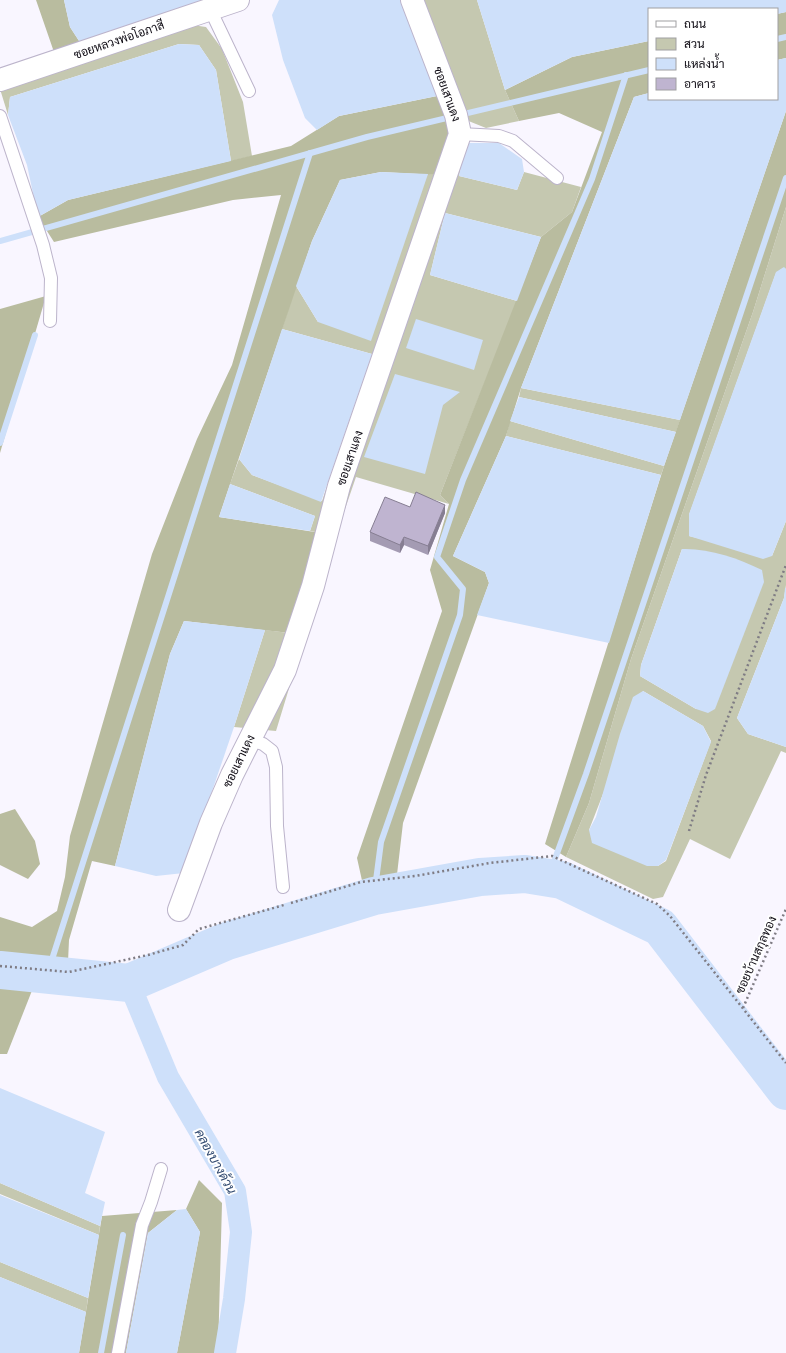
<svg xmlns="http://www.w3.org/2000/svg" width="786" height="1353" viewBox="0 0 786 1353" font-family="'Source Sans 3',Sarabun,sans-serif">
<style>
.green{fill:#c5c8b0;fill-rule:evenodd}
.forest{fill:#b9bc9f}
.water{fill:#cee0fa}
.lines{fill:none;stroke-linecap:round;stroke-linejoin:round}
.stream{stroke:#cee0fa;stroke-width:6}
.canal{stroke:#cee0fa;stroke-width:22}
.river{stroke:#cee0fa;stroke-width:38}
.lane-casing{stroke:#bcb4cb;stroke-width:14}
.street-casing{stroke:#bcb4cb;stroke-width:24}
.path{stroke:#7f7c84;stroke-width:2.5;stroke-dasharray:2 3;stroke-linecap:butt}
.lane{stroke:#fff;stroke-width:12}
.street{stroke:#fff;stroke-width:22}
.wall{fill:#a49bb3}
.shaded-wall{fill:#867e92}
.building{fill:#bfb4d0;stroke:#867e92}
.labels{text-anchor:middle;stroke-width:4;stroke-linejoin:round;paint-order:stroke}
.street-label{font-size:12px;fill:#110e16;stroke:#fff}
.water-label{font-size:13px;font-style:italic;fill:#30496f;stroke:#fff}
</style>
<rect width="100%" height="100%" fill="#f9f6ff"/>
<g class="green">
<polygon points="420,0 477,0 505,90 519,121 486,128 466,120"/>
<polygon points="192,25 206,27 222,49 243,102 252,156 231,161 216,70 199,45 179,44 10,97 8,115 0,89"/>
<polygon points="466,143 459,176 517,190 524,172 581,187 572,212 541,237 445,213 430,275 517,301 440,495 449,504 356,477 334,541 276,731 234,727 265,630 289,633 321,533 310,531 315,516 230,484 239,459 252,475 322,501 372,354 282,329 296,286 318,322 428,174 438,175"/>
<path d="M 786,207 L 786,269 L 783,268 L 776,273 L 689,515 L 689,536 L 772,556 L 786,521 L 786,585 L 784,598 L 737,718 L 748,734 L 786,747 L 786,753 L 781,751 L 730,859 L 690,839 L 663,897 L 653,899 L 566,857 L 589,803 L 631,659 L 753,312 ZM 682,549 L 696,709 L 640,676 L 641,665 ZM 643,691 L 703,726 L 711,741 L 666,861 L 658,866 L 589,830 Z"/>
<polygon points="521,388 680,420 676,432 519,397"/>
<polygon points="510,421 664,466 661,475 506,436"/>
<polygon points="0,1183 100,1226 99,1235 0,1194"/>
<polygon points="0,1262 88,1298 86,1312 0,1277"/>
</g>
<g class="forest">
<polygon points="36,0 64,0 70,27 81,44 55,55"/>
<polygon points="786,12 786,58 777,60 777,14"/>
<polygon points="649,41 649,93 634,97 521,388 506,436 453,556 485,572 489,583 403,823 396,883 363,885 357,858 442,611 430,570 449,504 440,495 541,237 572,212 602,132 559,113 519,121 505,90 572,57"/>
<polygon points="437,96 447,108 451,139 438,175 381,172 340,180 312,241 219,517 321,533 290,633 184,621 170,654 115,866 92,861 69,940 68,962 16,958 0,955 0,917 32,927 57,911 65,877 70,836 152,554 197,439 232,365 281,195 233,200 54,242 38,217 68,200 291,146 339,116"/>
<polygon points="786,111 786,207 753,312 631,659 589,803 566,857 545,844 664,466"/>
<polygon points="46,296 0,453 0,309"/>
<polygon points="15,809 35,841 40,864 28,879 0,865 0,814"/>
<polygon points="0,981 33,988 7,1054 0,1054"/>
<polygon points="199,1180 222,1203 218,1353 177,1353 200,1232 186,1209"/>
<polygon points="177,1210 148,1233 126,1353 79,1353 102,1216"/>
</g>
<g class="water">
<polygon points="64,0 201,0 203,5 81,44 70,27"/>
<polygon points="279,0 405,0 437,96 339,116 317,130 305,118 283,60 272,15"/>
<polygon points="477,0 786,0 786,12 777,14 777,9 649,9 649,41 572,57 505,90"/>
<polygon points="179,44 199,45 216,70 231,161 68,200 38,217 27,165 8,115 10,97"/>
<polygon points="786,58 786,111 680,420 521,388 634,97 649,93 649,99 777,99 777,60"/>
<polygon points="466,143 499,143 522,159 524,172 517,190 459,176"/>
<polygon points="381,172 428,174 371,341 318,322 296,286 312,241 340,180"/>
<polygon points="445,213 541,237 517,301 430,275"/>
<polygon points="784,267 786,269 786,521 772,556 763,559 689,536 689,514 776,272"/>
<polygon points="416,319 483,340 474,370 406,348"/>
<polygon points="282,329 372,354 321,502 252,475 239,459"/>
<polygon points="395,374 460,392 443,405 425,474 364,457"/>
<polygon points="519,397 676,432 664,466 510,421"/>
<polygon points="506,436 661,475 609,643 477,615 489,583 485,572 453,556"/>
<polygon points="230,484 315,516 310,531 219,517"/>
<path d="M 682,549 C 708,548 738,558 762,570 L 764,582 L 715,709 L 708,713 L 696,709 L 640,676 L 641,665 Z"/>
<polygon points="785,588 786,588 786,747 748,734 737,718 784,598"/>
<polygon points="184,621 265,630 234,727 184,873 156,876 115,866 170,654"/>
<polygon points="643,691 703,726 711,742 666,860 658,866 647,866 592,843 589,830 596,817 620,734 633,697"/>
<polygon points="0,1088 105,1132 85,1193 105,1202 100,1226 0,1183"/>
<polygon points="0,1195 99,1235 88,1298 0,1262"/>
<polygon points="186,1209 200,1232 177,1353 126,1353 148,1233 177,1210"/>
<polygon points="0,1277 86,1312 79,1353 0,1353"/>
</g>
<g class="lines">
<g class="stream">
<polyline points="777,39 786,37"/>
<polyline points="0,241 367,137 649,70"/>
<polyline points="0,443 35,335"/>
<polyline points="548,878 586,774 786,178"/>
<polyline points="374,896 381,842 460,615 463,589 437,557 463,480 592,179 626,75"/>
<polyline points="47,975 310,153"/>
<polyline points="101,1353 123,1235"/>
</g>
<polyline class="canal" points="129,983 168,1077 235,1191 241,1232 234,1299 225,1353"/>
<polyline class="river" points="0,970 129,983 227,941 374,896 480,877 525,874 562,880 660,927 786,1091"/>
<g class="lane-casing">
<g id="lane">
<polyline points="210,9 249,91"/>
<polyline points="0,116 43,245 51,278 50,321"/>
<polyline points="460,134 499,136 513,141 557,178"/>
<polyline points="250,740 263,744 272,751 276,767 277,826 283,887"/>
<polyline points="118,1353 142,1225 151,1202 161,1169"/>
</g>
</g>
<g class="street-casing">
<g id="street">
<polyline points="0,80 238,0"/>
<polyline points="179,910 211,823 232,775 285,670 313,586 339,486 460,134 456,115 412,0"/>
</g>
</g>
<g class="path">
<polyline points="689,831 706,775 786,565"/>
<polyline points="291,903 361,882 415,876 490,863 552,856 657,904 670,916 786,1063"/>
<polyline points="0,966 69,972 148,955 183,945 199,929 284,905"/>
<polyline points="743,1008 786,909"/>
</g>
<use href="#lane" class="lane"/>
<use href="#street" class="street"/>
</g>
<polygon class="wall" points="410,507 445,513 428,555 404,545 400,553 370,541 370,532"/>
<g class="shaded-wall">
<polygon points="445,505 445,513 428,555 428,546"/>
<polygon points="404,537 404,545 400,553 400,545"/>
</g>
<polygon class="building" points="416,492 445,505 428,546 404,537 400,545 370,532 385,497 410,507"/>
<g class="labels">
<g class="street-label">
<text transform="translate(119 40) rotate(-19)" y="4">ซอยหลวงพ่อโอภาสี</text>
<text transform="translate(447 94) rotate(70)" y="4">ซอยเสาแดง</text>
<text transform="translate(350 458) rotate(-71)" y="4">ซอยเสาแดง</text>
<text transform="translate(239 761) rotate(-64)" y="4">ซอยเสาแดง</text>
<text transform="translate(756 955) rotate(-66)" y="4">ซอยบ้านสกุลทอง</text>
</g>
<g class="water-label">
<text transform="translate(216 1161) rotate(61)" y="5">คลองบางด้วน</text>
</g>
</g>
<rect x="648" y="8" width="130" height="92" fill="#ffffff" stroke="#a09fa2"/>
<rect x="656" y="21" width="20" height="6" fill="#ffffff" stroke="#a09fa2"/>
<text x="684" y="28" font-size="12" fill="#110e16">ถนน</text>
<rect x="656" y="38" width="20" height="12" fill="#c5c8b0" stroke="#a09fa2"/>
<text x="684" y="48" font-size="12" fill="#110e16">สวน</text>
<rect x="656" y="58" width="20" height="12" fill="#cee0fa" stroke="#a09fa2"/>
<text x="684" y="68" font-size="12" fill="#110e16">แหล่งน้ำ</text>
<rect x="656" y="78" width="20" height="12" fill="#bfb4d0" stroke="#a09fa2"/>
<text x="684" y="88" font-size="12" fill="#110e16">อาคาร</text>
</svg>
